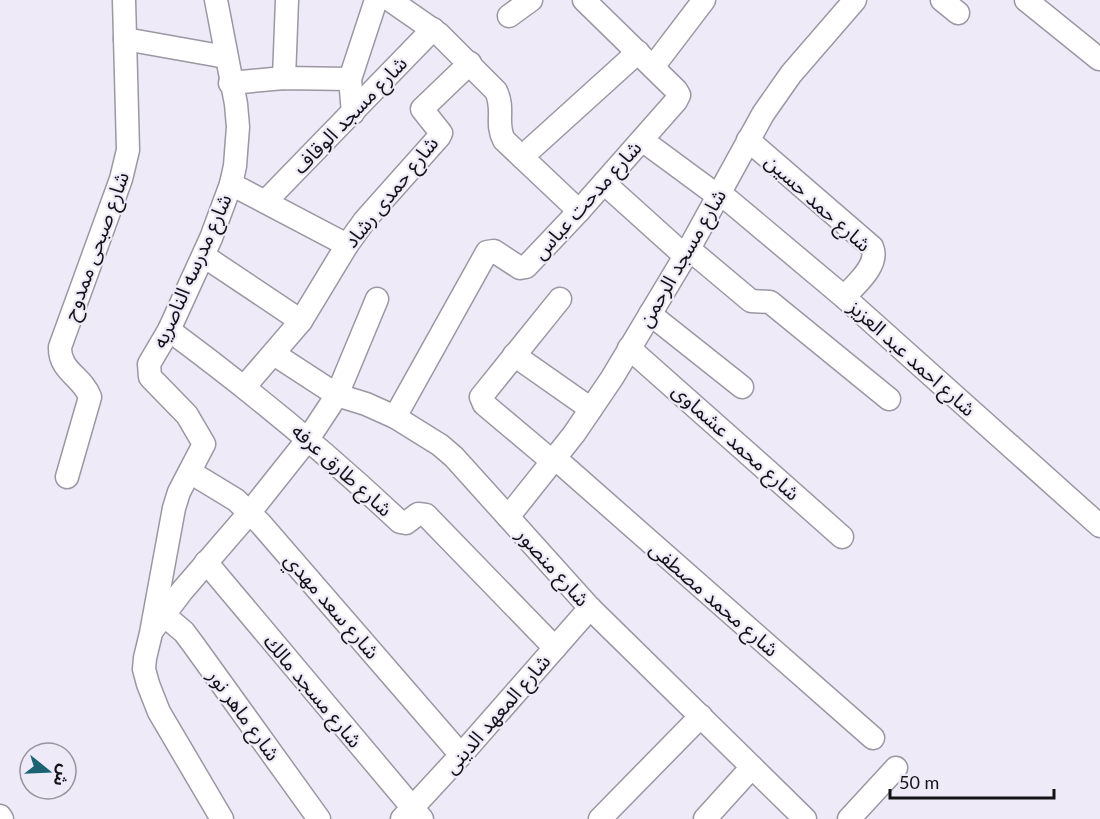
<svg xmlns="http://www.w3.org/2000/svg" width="1100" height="819" font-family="Lato,'Noto Sans Arabic',sans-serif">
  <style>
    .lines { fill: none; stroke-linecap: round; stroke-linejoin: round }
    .street-casing { stroke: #9b97a3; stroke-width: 25 }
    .street { stroke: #fff; stroke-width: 22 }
    .labels { text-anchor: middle; stroke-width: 4.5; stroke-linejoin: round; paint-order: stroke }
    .street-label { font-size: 20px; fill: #131216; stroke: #eeeaf7 }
  </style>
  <rect width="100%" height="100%" fill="#eeeaf7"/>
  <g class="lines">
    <g class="street-casing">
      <g id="street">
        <path d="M216,0L236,104L238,127L235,166L231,184L211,238L169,330L149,364L150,377L187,415L204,444L179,492L174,508L151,633L145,658L144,669L148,684L159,712L222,819"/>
        <path d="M390,0L439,34L496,91C505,110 495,123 504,140L579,211"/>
        <path d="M942,0L958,13"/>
        <path d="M1026,0L1099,59"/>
        <path d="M509,16L531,0"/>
        <path d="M125,39L226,57"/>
        <path d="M653,67L704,0"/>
        <path d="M284,78L287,0"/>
        <path d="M350,79L376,0"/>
        <path d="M230,83L284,78L350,79L353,113"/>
        <path d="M642,140L718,196"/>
        <path d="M748,140L872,247C880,265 855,285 844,297"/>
        <path d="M522,157L638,52"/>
        <path d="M604,183L685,256"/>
        <path d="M231,184L347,245"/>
        <path d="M720,193L844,297L1100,526"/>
        <path d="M266,201L433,29"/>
        <path d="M689,249L751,301L770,302L889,399"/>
        <path d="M204,256L301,321"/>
        <path d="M650,314L742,387"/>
        <path d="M169,330C250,390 327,453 400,522L406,523L418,514L426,515L555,648"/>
        <path d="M629,348L842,537"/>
        <path d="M274,354L337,395L366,404L395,417L440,445L454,457L590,608L805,819"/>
        <path d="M514,355L591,409"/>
        <path d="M245,386L301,321L347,245L365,220L439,137L441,133L422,109L470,63"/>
        <path d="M395,417L487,252L494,251L520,268L526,267L579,211L676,101L679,95L676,90L584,0"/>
        <path d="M556,459L873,738"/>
        <path d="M553,462L484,404L481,397L560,299"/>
        <path d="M190,472L236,500L260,523L461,755"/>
        <path d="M67,477L90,397C83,377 59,371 60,347L121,179L128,150L124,0"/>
        <path d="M508,517L574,434L612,378L685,256L763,114L791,74L855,0"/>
        <path d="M206,562L422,819"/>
        <path d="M164,615L184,632L193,644L319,819"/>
        <path d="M154,628L182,591L250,512L308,439L337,395L377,299"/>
        <path d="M0,816L2,819"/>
        <path d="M402,819L461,755L590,608"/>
        <path d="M600,819L701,716"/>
        <path d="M705,819L752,767"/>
        <path d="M849,819L896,768"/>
      </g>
    </g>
    <use href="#street" class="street"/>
  </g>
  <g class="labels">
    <g class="street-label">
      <text transform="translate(350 115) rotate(-46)" y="7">شارع مسجد الوقاف</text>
      <text transform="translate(391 192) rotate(-51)" y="7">شارع حمدى رشاد</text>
      <text transform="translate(587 200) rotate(-48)" y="7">شارع مدحت عباس</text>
      <text transform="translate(818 203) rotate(42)" y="7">شارع حمد حسين</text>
      <text transform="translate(96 246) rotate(-70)" y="7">شارع صبحى ممدوح</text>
      <text transform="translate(682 258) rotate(-60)" y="7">شارع مسجد الرحمن</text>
      <text transform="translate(192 271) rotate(-66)" y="7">شارع مدرسه الناصريه</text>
      <text transform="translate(912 358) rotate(42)" y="7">شارع احمد عبد العزيز</text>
      <text transform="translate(736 442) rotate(42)" y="7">شارع محمد عشماوى</text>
      <text transform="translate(342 470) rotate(42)" y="7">شارع طارق عرفه</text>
      <text transform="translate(553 567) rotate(48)" y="7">شارع منصور</text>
      <text transform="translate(714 599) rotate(41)" y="7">شارع محمد مصطفى</text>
      <text transform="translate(332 606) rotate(49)" y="7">شارع سعد مهدي</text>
      <text transform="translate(313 691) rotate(50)" y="7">شارع مسجد مالك</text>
      <text transform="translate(497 714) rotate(-49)" y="7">شارع المعهد الدينى</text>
      <text transform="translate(244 715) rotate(54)" y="7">شارع ماهر نور</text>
    </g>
  </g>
  <g transform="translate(48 771) rotate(108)"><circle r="28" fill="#eeeaf7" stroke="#96949d" stroke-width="1.5"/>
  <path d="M0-4.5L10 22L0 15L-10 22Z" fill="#1b6272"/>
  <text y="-9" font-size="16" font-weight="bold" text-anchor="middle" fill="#131216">ش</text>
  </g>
  <path d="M890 789v9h164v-9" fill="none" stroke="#131216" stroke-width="3"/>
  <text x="899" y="789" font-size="18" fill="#131216" stroke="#eeeaf7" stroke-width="4.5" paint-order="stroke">50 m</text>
</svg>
